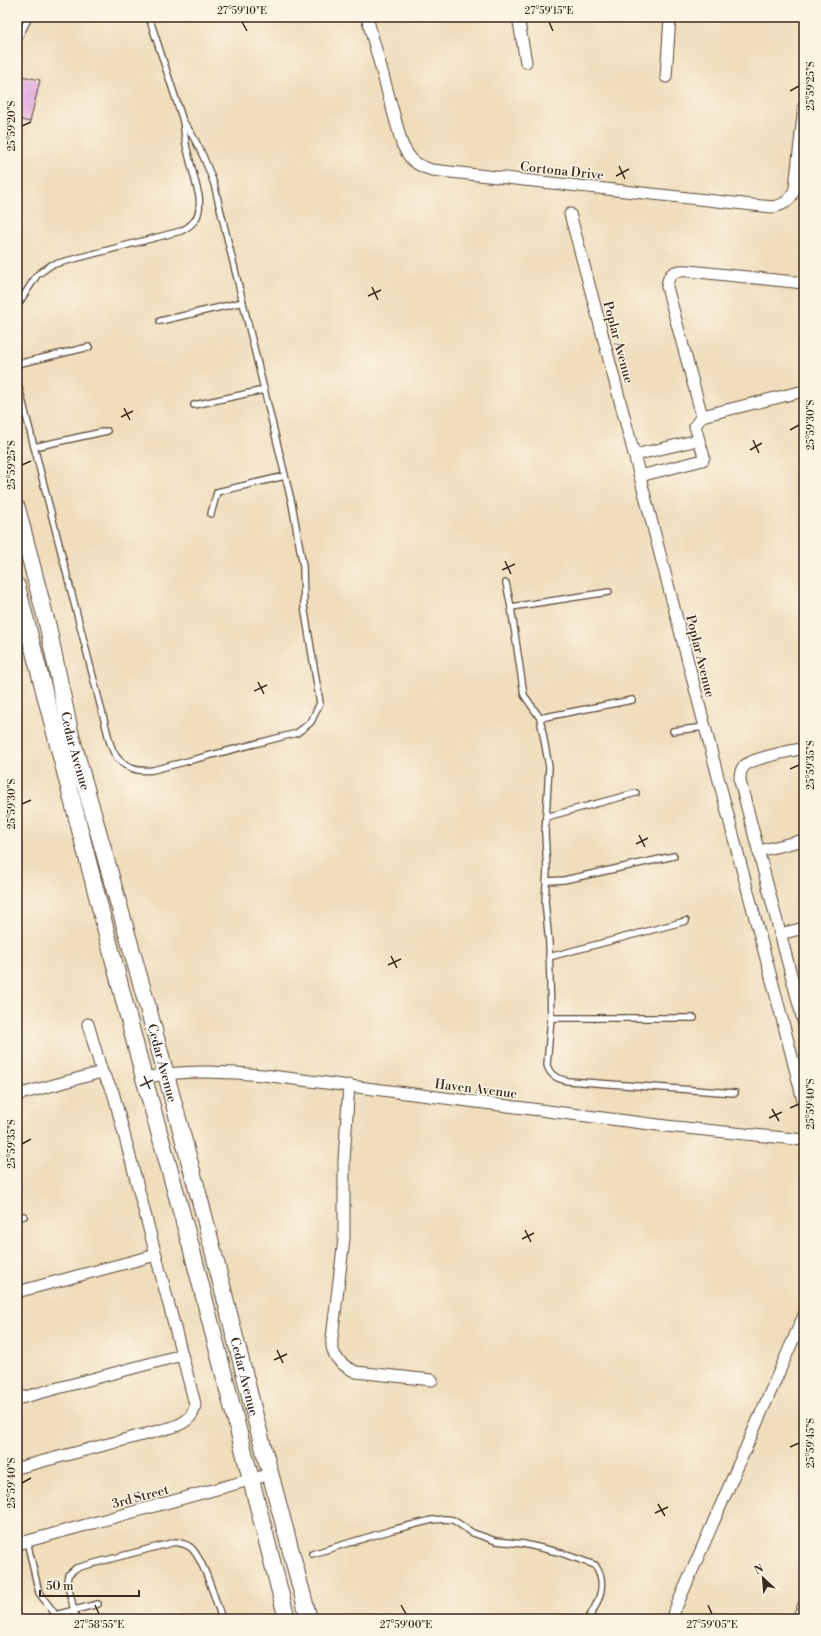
<svg xmlns="http://www.w3.org/2000/svg" width="821" height="1636" font-family="'Libre Bodoni',serif">
  <style>
    .building { fill: url(#building-back-hatch) }
    .lines { fill: none; stroke-linecap: round; stroke-linejoin: round }
    .service-casing { stroke: #564536; stroke-width: 8 }
    .minor-casing { stroke: #564536; stroke-width: 13 }
    .secondary-casing { stroke: #564536; stroke-width: 18 }
    .service { stroke: #fff; stroke-width: 5.5 }
    .minor { stroke: #fff; stroke-width: 11 }
    .secondary { stroke: #fff; stroke-width: 16 }
    .ticks { fill: none; stroke: #3b2a1e; stroke-width: 1.5 }
    .labels { text-anchor: middle; stroke-width: 3; stroke-linejoin: round; paint-order: stroke }
    .street-label { font-size: 13px; fill: #3b2a1e; stroke: #fcf5e5 }
    .neatline { fill: none; stroke: #3b2a1e; stroke-width: 1.5 }
    .ticks-label { font-size: 10px; text-anchor: middle; fill: #3b2a1e }
  </style>
  <defs>
    <pattern id="building-back-hatch" width="6" height="6" patternUnits="userSpaceOnUse"><rect width="6" height="6" fill="#e5a8e2"/><path d="M-1 5l2 2M0 0l6 6M5-1l2 2" fill="none" stroke="#bb89b7"/></pattern>
  </defs>
  <rect width="100%" height="100%" fill="#fcf5e5"/>
  <filter id="ink" filterUnits="userSpaceOnUse"><feTurbulence type="fractalNoise" baseFrequency=".025" numOctaves="2"/><feDisplacementMap in="SourceGraphic" scale="8" xChannelSelector="R" yChannelSelector="G"/><feConvolveMatrix kernelMatrix="1 2 1 2 8 2 1 2 1" color-interpolation-filters="sRGB"/></filter>
  <filter id="wash" filterUnits="userSpaceOnUse"><feTurbulence type="fractalNoise" baseFrequency=".012" numOctaves="4" result="noise"/><feDisplacementMap in="SourceGraphic" scale="16" xChannelSelector="R" yChannelSelector="G"/><feGaussianBlur stdDeviation="0.9" result="paint"/><feColorMatrix in="noise" values="0 0 0 0 0 0 0 0 0 0 0 0 0 0 0 0 0 1.4 0 .05"/><feComposite in="paint" operator="in"/></filter>
  <g filter="url(#wash)">
    <rect width="100%" height="100%" fill="#efddbb"/>
    <g id="blocks">
      <path class="building" d="M17,75L40,80L30,122L17,119Z"/>
    </g>
  </g>
  <g filter="url(#ink)">
    <use href="#blocks" fill-opacity="0" stroke="#564536" stroke-width="1"/>
    <g class="lines">
      <g class="service-casing">
        <g id="service">
          <path d="M17,41L29,17"/>
          <path d="M17,306L37,275L51,265L181,231C197,223 201,214 199,196L186,145L183,121L149,17"/>
          <path d="M160,321L243,302"/>
          <path d="M17,364L89,347"/>
          <path d="M17,380L110,743C116,764 132,773 153,770L297,733L311,722L320,703L304,606L303,566L292,504L214,184C206,161 197,140 183,121"/>
          <path d="M194,405L264,390"/>
          <path d="M34,447L107,431"/>
          <path d="M211,514L217,492L285,476"/>
          <path d="M506,583L511,607L524,695L540,718L549,767L545,833L547,870L545,901L549,943L551,1018L547,1065C550,1076 558,1079 568,1081L735,1093"/>
          <path d="M511,607L609,592"/>
          <path d="M540,718L632,700"/>
          <path d="M673,731L705,727"/>
          <path d="M546,817L636,793"/>
          <path d="M547,881L564,880L674,856"/>
          <path d="M549,957L686,921"/>
          <path d="M551,1018H694"/>
          <path d="M17,1218L24,1216"/>
          <path d="M27,1541L39,1593L53,1611L57,1619"/>
          <path d="M312,1554L392,1530L432,1520L446,1519L453,1520L473,1533L496,1541L524,1544L558,1552L595,1565C608,1583 599,1602 588,1619"/>
          <path d="M55,1615L98,1604"/>
          <path d="M76,1619L67,1581L68,1575L76,1568L175,1542C181,1543 186,1544 190,1547C203,1557 216,1602 222,1619"/>
        </g>
      </g>
      <g class="minor-casing">
        <g id="minor">
          <path d="M367,17L402,144C410,160 415,165 432,170L772,207C785,205 791,200 795,188L804,106"/>
          <path d="M518,17L526,62"/>
          <path d="M666,77L670,17"/>
          <path d="M570,214C625,415 676,617 729,819C753,914 781,1009 804,1105"/>
          <path d="M702,416L667,287C668,272 675,270 689,271L804,283"/>
          <path d="M635,455L698,440"/>
          <path d="M640,476L703,460L704,457L695,426L702,416L804,391"/>
          <path d="M804,748C791,751 752,758 744,766C740,770 740,775 740,781L804,1024"/>
          <path d="M759,851L804,840"/>
          <path d="M780,934L804,928"/>
          <path d="M144,1078C183,1069 223,1072 263,1075L666,1126L804,1140"/>
          <path d="M349,1085L344,1160V1239L332,1338C330,1356 341,1365 356,1372L432,1380"/>
          <path d="M17,1095L102,1072"/>
          <path d="M17,1292L156,1255"/>
          <path d="M17,1399L182,1355"/>
          <path d="M17,1468L173,1427C184,1423 194,1418 195,1404L113,1092L102,1072L88,1024"/>
          <path d="M17,1544L271,1474"/>
          <path d="M671,1619L804,1315"/>
          <path d="M798,1619L804,1605"/>
        </g>
      </g>
      <g class="secondary-casing">
        <g id="secondary">
          <path id="s1" d="M17,508L48,627L70,732L148,1008L205,1219L257,1424L309,1619"/>
          <path d="M17,586L144,1078L191,1247L287,1619"/>
        </g>
      </g>
      <use href="#service" class="service"/>
      <use href="#minor" class="minor"/>
      <use href="#secondary" class="secondary"/>
    </g>
  </g>
  <path class="ticks" d="M242,22L247,31M549,22L553,31M790,91L799,86M22,126L31,122M619,166L625,179M616,176L629,169M372,287L378,300M368,296L381,290M124,408L130,420M121,417L133,411M790,430L799,425M753,440L759,453M750,450L762,443M22,465L31,461M505,561L511,574M502,570L515,564M258,682L264,694M254,691L267,685M790,769L799,765M22,804L31,800M639,835L645,847M636,844L648,838M391,956L397,968M388,965L401,959M144,1076L150,1089M140,1086L153,1080M790,1108L799,1104M772,1109L779,1121M769,1118L782,1112M22,1144L31,1139M525,1230L531,1242M522,1239L534,1233M277,1350L283,1363M274,1360L287,1354M790,1447L799,1443M22,1483L31,1478M658,1504L665,1516M655,1513L668,1507M95,1605L99,1614M401,1605L406,1614M708,1605L712,1614"/>
  <g class="labels">
    <g class="street-label">
      <text transform="translate(562 170) rotate(6)" y="5">Cortona Drive</text>
      <text transform="translate(619 342) rotate(75)" y="5">Poplar Avenue</text>
      <text transform="translate(701 656) rotate(76)" y="5">Poplar Avenue</text>
      <text dy="5" stroke="none"><textPath href="#s1" startOffset="250">Cedar Avenue</textPath></text>
      <text dy="5" stroke="none"><textPath href="#s1" startOffset="574">Cedar Avenue</textPath></text>
      <text transform="translate(476 1088) rotate(7)" y="5">Haven Avenue</text>
      <text dy="5" stroke="none"><textPath href="#s1" startOffset="898">Cedar Avenue</textPath></text>
      <text transform="translate(140 1496) rotate(-15)" y="5">3rd Street</text>
    </g>
  </g>
  <rect width="821" height="1636" fill="none" stroke="#fcf5e5" stroke-width="44"/>
  <g transform="translate(763 1578) rotate(334)" stroke="#fcf5e5" stroke-width="3" paint-order="stroke">
  <path d="M0-3L7 15L0 10L-7 15Z" fill="#3b2a1e"/>
  <text y="-6" font-size="11" font-weight="bold" text-anchor="middle" fill="#3b2a1e">N</text>
  </g>
  <path d="M40 1590v6h99v-6" fill="none" stroke="#3b2a1e" stroke-width="2"/>
  <text x="46" y="1590" font-size="12" fill="#3b2a1e" stroke="#fcf5e5" stroke-width="3" paint-order="stroke">50 m</text>
  <rect x="22" y="22" width="777" height="1592" class="neatline"/>
  <g class="ticks-label">
    <text x="242" y="14">27°59'10"E</text>
    <text x="549" y="14">27°59'15"E</text>
    <text transform="translate(810 86) rotate(-90)" y="4">25°59'25"S</text>
    <text transform="translate(11 126) rotate(-90)" y="4">25°59'20"S</text>
    <text transform="translate(810 425) rotate(-90)" y="4">25°59'30"S</text>
    <text transform="translate(11 465) rotate(-90)" y="4">25°59'25"S</text>
    <text transform="translate(810 765) rotate(-90)" y="4">25°59'35"S</text>
    <text transform="translate(11 804) rotate(-90)" y="4">25°59'30"S</text>
    <text transform="translate(810 1104) rotate(-90)" y="4">25°59'40"S</text>
    <text transform="translate(11 1144) rotate(-90)" y="4">25°59'35"S</text>
    <text transform="translate(810 1443) rotate(-90)" y="4">25°59'45"S</text>
    <text transform="translate(11 1483) rotate(-90)" y="4">25°59'40"S</text>
    <text x="99" y="1628">27°58'55"E</text>
    <text x="406" y="1628">27°59'00"E</text>
    <text x="712" y="1628">27°59'05"E</text>
  </g>
</svg>
